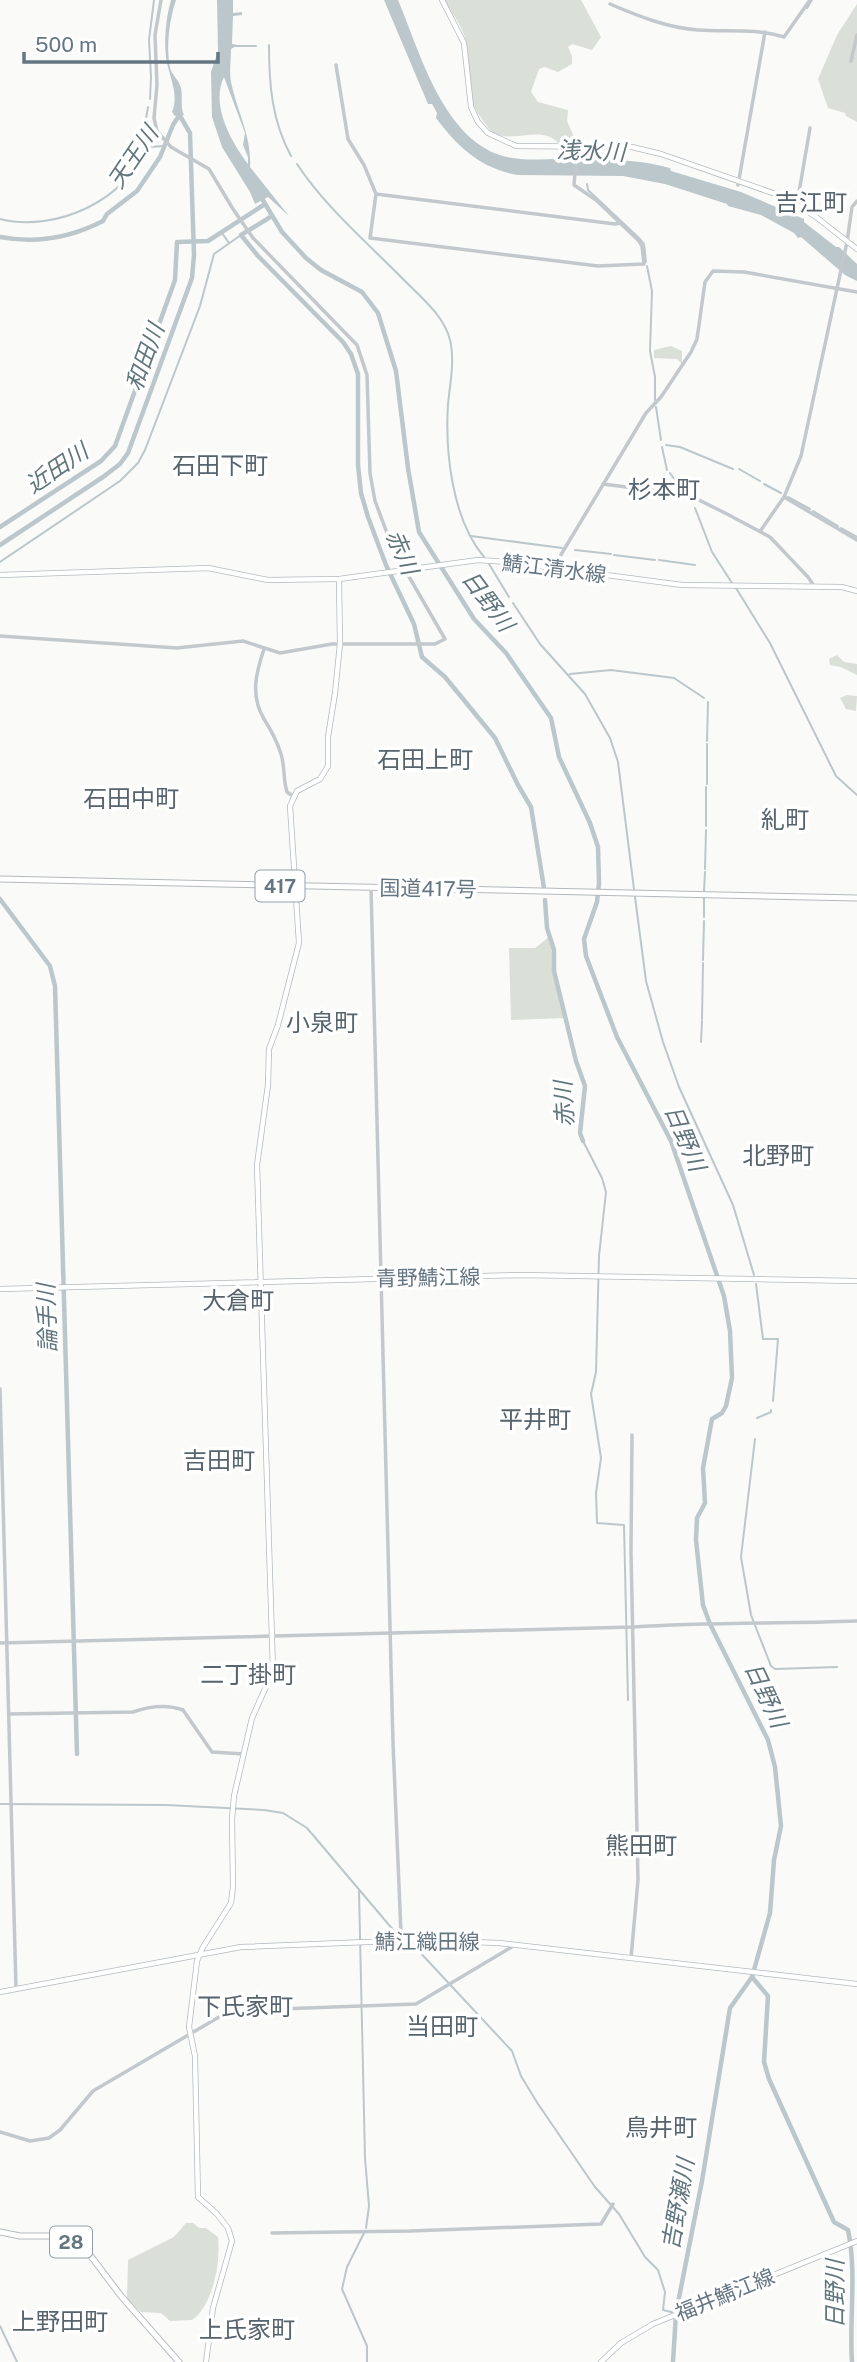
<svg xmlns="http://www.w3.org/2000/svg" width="857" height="2362" font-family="'Public Sans','Noto Sans JP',sans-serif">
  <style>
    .green { fill: #dadfd7 }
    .water { fill: #bbc7cb; fill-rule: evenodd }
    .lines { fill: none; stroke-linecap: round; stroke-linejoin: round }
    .stream { stroke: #bbc7cb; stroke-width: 2 }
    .river { stroke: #bbc7cb; stroke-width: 4.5 }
    .secondary-casing { stroke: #b3babf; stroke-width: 6 }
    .primary-casing { stroke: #b5babe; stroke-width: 7 }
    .trunk-casing { stroke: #b4b9bd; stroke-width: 7 }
    .tertiary { stroke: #c3c8cc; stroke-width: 3.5 }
    .secondary { stroke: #fff; stroke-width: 4.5 }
    .primary { stroke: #fff; stroke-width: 5 }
    .trunk { stroke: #fff; stroke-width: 5 }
    .labels { text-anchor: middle; stroke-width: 7; stroke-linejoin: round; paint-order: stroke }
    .shield { fill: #fff; stroke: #939fa8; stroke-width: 2 }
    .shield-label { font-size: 19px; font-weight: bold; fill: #657683 }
    .street-label { font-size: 21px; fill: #657683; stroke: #fff }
    .water-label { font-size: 23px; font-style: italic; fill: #60757c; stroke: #fff }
    .quarter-label { font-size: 24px; fill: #57646e; stroke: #fff }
  </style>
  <rect width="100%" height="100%" fill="#fafaf8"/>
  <g class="green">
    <path d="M445,0H581L601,37L592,50L572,44L568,47L572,56V64L558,72L545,67L539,69L531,92L538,102L568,110L567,121L575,139L568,144H559C542,123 512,145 492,132C489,129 485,123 482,119C463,95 472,75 467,47C465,30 455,17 446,4Z"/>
    <path d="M857,4V122L846,116L845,113L828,108L818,79L837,35Z"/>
    <path d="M671,346L682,351V364L677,359L654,358V350Z"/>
    <path d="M837,655L844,662L857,664V675L841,667L830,665L829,659Z"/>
    <path d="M847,695L857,696L856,711L846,709L840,698Z"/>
    <path d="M549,937L553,959L552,971L565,1018L511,1020L509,948H535Z"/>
    <path d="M186,2223H193L199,2228H206L218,2237C221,2261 213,2306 192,2320L170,2321L161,2313L141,2312L127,2299L128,2260L174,2237Z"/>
  </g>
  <g class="water">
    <path d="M171,0H176C169,21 166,46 170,68C172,75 179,80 181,88C183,97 180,107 184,115L175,116L172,112C180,95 168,74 166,57C164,38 166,18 171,0Z"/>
    <path d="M217,0H233V13L242,12V15L233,16L232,44L238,45L231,49C231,60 229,71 231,82C237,111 252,137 250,167L289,216L268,197L255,204L250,192L222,147L212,117L211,72L218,51ZM224,77L245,133L243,145L248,157V164C232,143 210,105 224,77Z"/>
    <path d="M384,0H398C420,52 444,143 507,157C524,161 543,159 560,159C596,159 634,158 670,168L671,171L741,192L804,219V222L836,247H839L857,264V281L845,275L801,237L798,238L794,233L761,215L728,206L727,204L665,184L623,176L517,175C480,168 458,147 436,118L437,113L432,104H428Z"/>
  </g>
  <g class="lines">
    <g class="stream">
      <path d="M807,8L812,0"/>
      <path d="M269,45C269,85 272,121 291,156"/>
      <path d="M236,46H256"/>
      <path d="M150,99L151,77L149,40L154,0"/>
      <path d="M147,147L165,146"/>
      <path d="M297,164C324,205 363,239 398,274C416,293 444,314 450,340C455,360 450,384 448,404C445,452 452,519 484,557"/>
      <path d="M587,184L588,190L640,239L644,244L646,262"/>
      <path d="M0,219C55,233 129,200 147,144C149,137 145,134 145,128C145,121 147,114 148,107"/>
      <path d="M222,233L229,243"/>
      <path d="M647,266L652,291L650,351L655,377V400"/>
      <path d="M656,407L661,440"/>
      <path d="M666,445L680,447L733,469"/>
      <path d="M662,447L667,470"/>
      <path d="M739,469L760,481"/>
      <path d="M670,473L683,492"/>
      <path d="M764,484L781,493"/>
      <path d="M788,497L810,509"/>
      <path d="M695,508L712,552L732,583"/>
      <path d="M813,511L838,526"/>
      <path d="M841,528L857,537"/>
      <path d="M471,536L562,548"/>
      <path d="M575,550L611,554"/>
      <path d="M614,555L655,560"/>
      <path d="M659,560L695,565"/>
      <path d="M0,562L120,481L138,463L145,450L200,306L214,254L241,235"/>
      <path d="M489,564L509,597"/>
      <path d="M736,588L770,643L836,776L857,795"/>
      <path d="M513,603L540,644L585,694L610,738L618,762L634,889"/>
      <path d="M570,674L611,670L674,678L704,698"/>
      <path d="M707,741L708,702"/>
      <path d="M707,784V744"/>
      <path d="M706,826V787"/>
      <path d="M705,869L706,830"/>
      <path d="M704,891L705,872"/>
      <path d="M635,897L646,981L663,1042L679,1087L733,1205L754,1275"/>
      <path d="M704,917V898"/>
      <path d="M703,960L704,921"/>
      <path d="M702,1019L703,963"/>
      <path d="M701,1042L702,1021"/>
      <path d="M583,1141L602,1178L606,1192L599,1256L596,1372L591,1394L601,1458L596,1493L597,1523L624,1525L628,1700"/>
      <path d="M756,1284L763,1339H778L773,1401"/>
      <path d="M757,1418L771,1412V1410"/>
      <path d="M755,1439L741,1557L751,1615L771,1666L775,1669L837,1667"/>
      <path d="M0,1804L166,1805L264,1810L283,1813L307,1828L400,1938"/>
      <path d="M359,1891L365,2158L369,2206L366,2228"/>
      <path d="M408,1943L415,1947L512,2051L521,2076L538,2104L595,2187L619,2214L645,2257L658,2270L665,2292L663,2310L675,2313"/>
      <path d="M364,2233L347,2267L342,2289L367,2346V2362"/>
      <path d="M0,2326L17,2362"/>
    </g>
    <g class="river">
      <path d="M261,197L282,232L306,258L321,270L362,292L378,313L396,371L408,468L419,532L474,619L506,653L551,718L559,757L590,823L598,847L599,883L597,902L584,939L586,956L617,1037L671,1141L724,1296L730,1331L732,1378L726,1406L722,1413L712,1419L703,1468L705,1503L697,1518L696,1540L703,1605L710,1624L768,1740L775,1767L781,1826L774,1860L770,1913L752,1977L730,2008L702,2181L676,2313L673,2362"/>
      <path d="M272,216L241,235L258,256L343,342L351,354L358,374V465L361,493L368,517L386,565L414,624L422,657L445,677L495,738L518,785L531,807L544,888"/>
      <path d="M0,237C37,244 70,238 103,221L107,214L137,191L160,157L173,125L180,114"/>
      <path d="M0,527L101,461L115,446L175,280L177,242L208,241L265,204"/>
      <path d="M0,545L103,477L120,464L128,453L192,278L194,255L190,133L180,116"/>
      <path d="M0,899L50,966L55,986L77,1754"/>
      <path d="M545,900L547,928L554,950V971L576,1061L585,1086L580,1133L583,1141"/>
      <path d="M752,1977L768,1996L764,2062L769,2079L834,2222L848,2230C857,2272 849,2319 852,2362"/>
    </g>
    <g class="secondary-casing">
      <g id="secondary">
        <path d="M442,0L464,43L471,107L478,122L488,133L516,146L632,147L661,154L787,198L816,217L857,249"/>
        <path d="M0,575L208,568L268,580L339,579L478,560L508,562L682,585L842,587L857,591"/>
        <path d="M0,1289L522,1275L857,1281"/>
        <path d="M0,1992L241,1947L417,1940L499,1943L857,1984"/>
        <path d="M206,2362L213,2308L232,2241L228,2228L217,2214L198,2197L195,2056L189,2027L197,1961L203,1947L231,1903L233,1887L232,1819L234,1796L252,1718L273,1671L257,1165L268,1085L269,1049L278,1025L299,943L290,806L297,791L320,779L328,766V737L335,693L340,644L339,579"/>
        <path d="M601,2362L621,2343L653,2324L857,2241"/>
      </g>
    </g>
    <g class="primary-casing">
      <path id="primary" d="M0,2232L20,2236H50L72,2243L87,2251L121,2296L179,2362"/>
    </g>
    <g class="trunk-casing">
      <path id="trunk" d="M0,879L857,898"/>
    </g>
    <g class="tertiary">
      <path d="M610,4C638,16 668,28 698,30C728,32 755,28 784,37L810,0"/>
      <path d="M851,61L857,35"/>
      <path d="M336,65L348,139L364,165L376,194L370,238L598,266L644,264L642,246L639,241L596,200L574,185L577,147"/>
      <path d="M738,185L765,32"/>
      <path d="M376,194L615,224L620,223"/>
      <path d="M797,204L810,128"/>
      <path d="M603,484L689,495L727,514L770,537L808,577L814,586"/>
      <path d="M784,497L857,540"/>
      <path d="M761,530L784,497L801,456L847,242L852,207L857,201"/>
      <path d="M553,568L646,413L661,397L691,352L697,339L705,282L713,271L744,272L857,292"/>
      <path d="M0,636L177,648L243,641L280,653L332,644H435L445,639L393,549L375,501L370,473L367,375L357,345L253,238L233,209L209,169L171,147L157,131L154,118L157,85L155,35L161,0"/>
      <path d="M264,649C256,673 250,695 264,719C271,730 277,741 281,754C285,766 283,780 287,792L293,796"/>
      <path d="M371,888L393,1743L401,1933"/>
      <path d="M0,1389L16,1989"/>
      <path d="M0,1643L633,1627C707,1622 782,1624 857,1621"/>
      <path d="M9,1714L133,1712C150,1706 166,1704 183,1710L212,1752L244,1754"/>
      <path d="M631,1958L638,1880L631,1552L632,1435"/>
      <path d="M0,2132L30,2141L49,2138L60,2130L93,2091L219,2017L279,2009L416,2004L515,1945"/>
      <path d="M272,2233L410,2231L601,2224L613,2204"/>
    </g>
    <use href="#secondary" class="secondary"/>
    <use href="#primary" class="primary"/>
    <use href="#trunk" class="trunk"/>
  </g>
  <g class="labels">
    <g class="shield">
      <rect x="255.5" y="870.5" width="49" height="31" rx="5"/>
      <rect x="50" y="2226.5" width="42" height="31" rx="5"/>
    </g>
    <g class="shield-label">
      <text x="280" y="893">417</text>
      <text x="71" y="2249">28</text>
    </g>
    <g class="street-label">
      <text transform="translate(554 569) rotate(7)" y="7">鯖江清水線</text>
      <text transform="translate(428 889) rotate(1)" y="7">国道417号</text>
      <text transform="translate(428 1278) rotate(-1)" y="7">青野鯖江線</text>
      <text x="427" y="1949">鯖江織田線</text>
      <text transform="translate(725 2295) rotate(-22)" y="7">福井鯖江線</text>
    </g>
    <g class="water-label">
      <text transform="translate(591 151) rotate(2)" y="8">浅水川</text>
      <text transform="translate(133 157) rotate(-56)" y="8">天王川</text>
      <text transform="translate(145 357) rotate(-70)" y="8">和田川</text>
      <text transform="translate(57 468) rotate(-34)" y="8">近田川</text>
      <text transform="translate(402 552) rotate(67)" y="8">赤川</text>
      <text transform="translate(488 601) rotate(53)" y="8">日野川</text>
      <text transform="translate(564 1104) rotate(-93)" y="8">赤川</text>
      <text transform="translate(685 1138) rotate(67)" y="8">日野川</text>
      <text transform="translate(47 1318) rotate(-92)" y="8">論手川</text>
      <text transform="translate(766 1695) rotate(65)" y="8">日野川</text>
      <text transform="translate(678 2204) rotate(-80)" y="8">吉野瀬川</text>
      <text transform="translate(835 2294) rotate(-90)" y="8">日野川</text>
    </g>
    <g class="quarter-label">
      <text x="811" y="211">吉江町</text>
      <text x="220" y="474">石田下町</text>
      <text x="664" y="498">杉本町</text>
      <text x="425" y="768">石田上町</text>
      <text x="131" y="807">石田中町</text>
      <text x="785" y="828">糺町</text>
      <text x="322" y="1031">小泉町</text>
      <text x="778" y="1164">北野町</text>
      <text x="238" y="1309">大倉町</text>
      <text x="535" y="1428">平井町</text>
      <text x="219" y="1469">吉田町</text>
      <text x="248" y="1683">二丁掛町</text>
      <text x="641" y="1854">熊田町</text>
      <text x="245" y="2015">下氏家町</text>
      <text x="442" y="2035">当田町</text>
      <text x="661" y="2136">鳥井町</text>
      <text x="60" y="2330">上野田町</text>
      <text x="247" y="2338">上氏家町</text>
    </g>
  </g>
  <path d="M24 52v10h194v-10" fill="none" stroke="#657683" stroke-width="3.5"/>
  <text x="35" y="52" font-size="21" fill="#657683" stroke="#ffffff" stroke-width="5" paint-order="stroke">500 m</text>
</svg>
